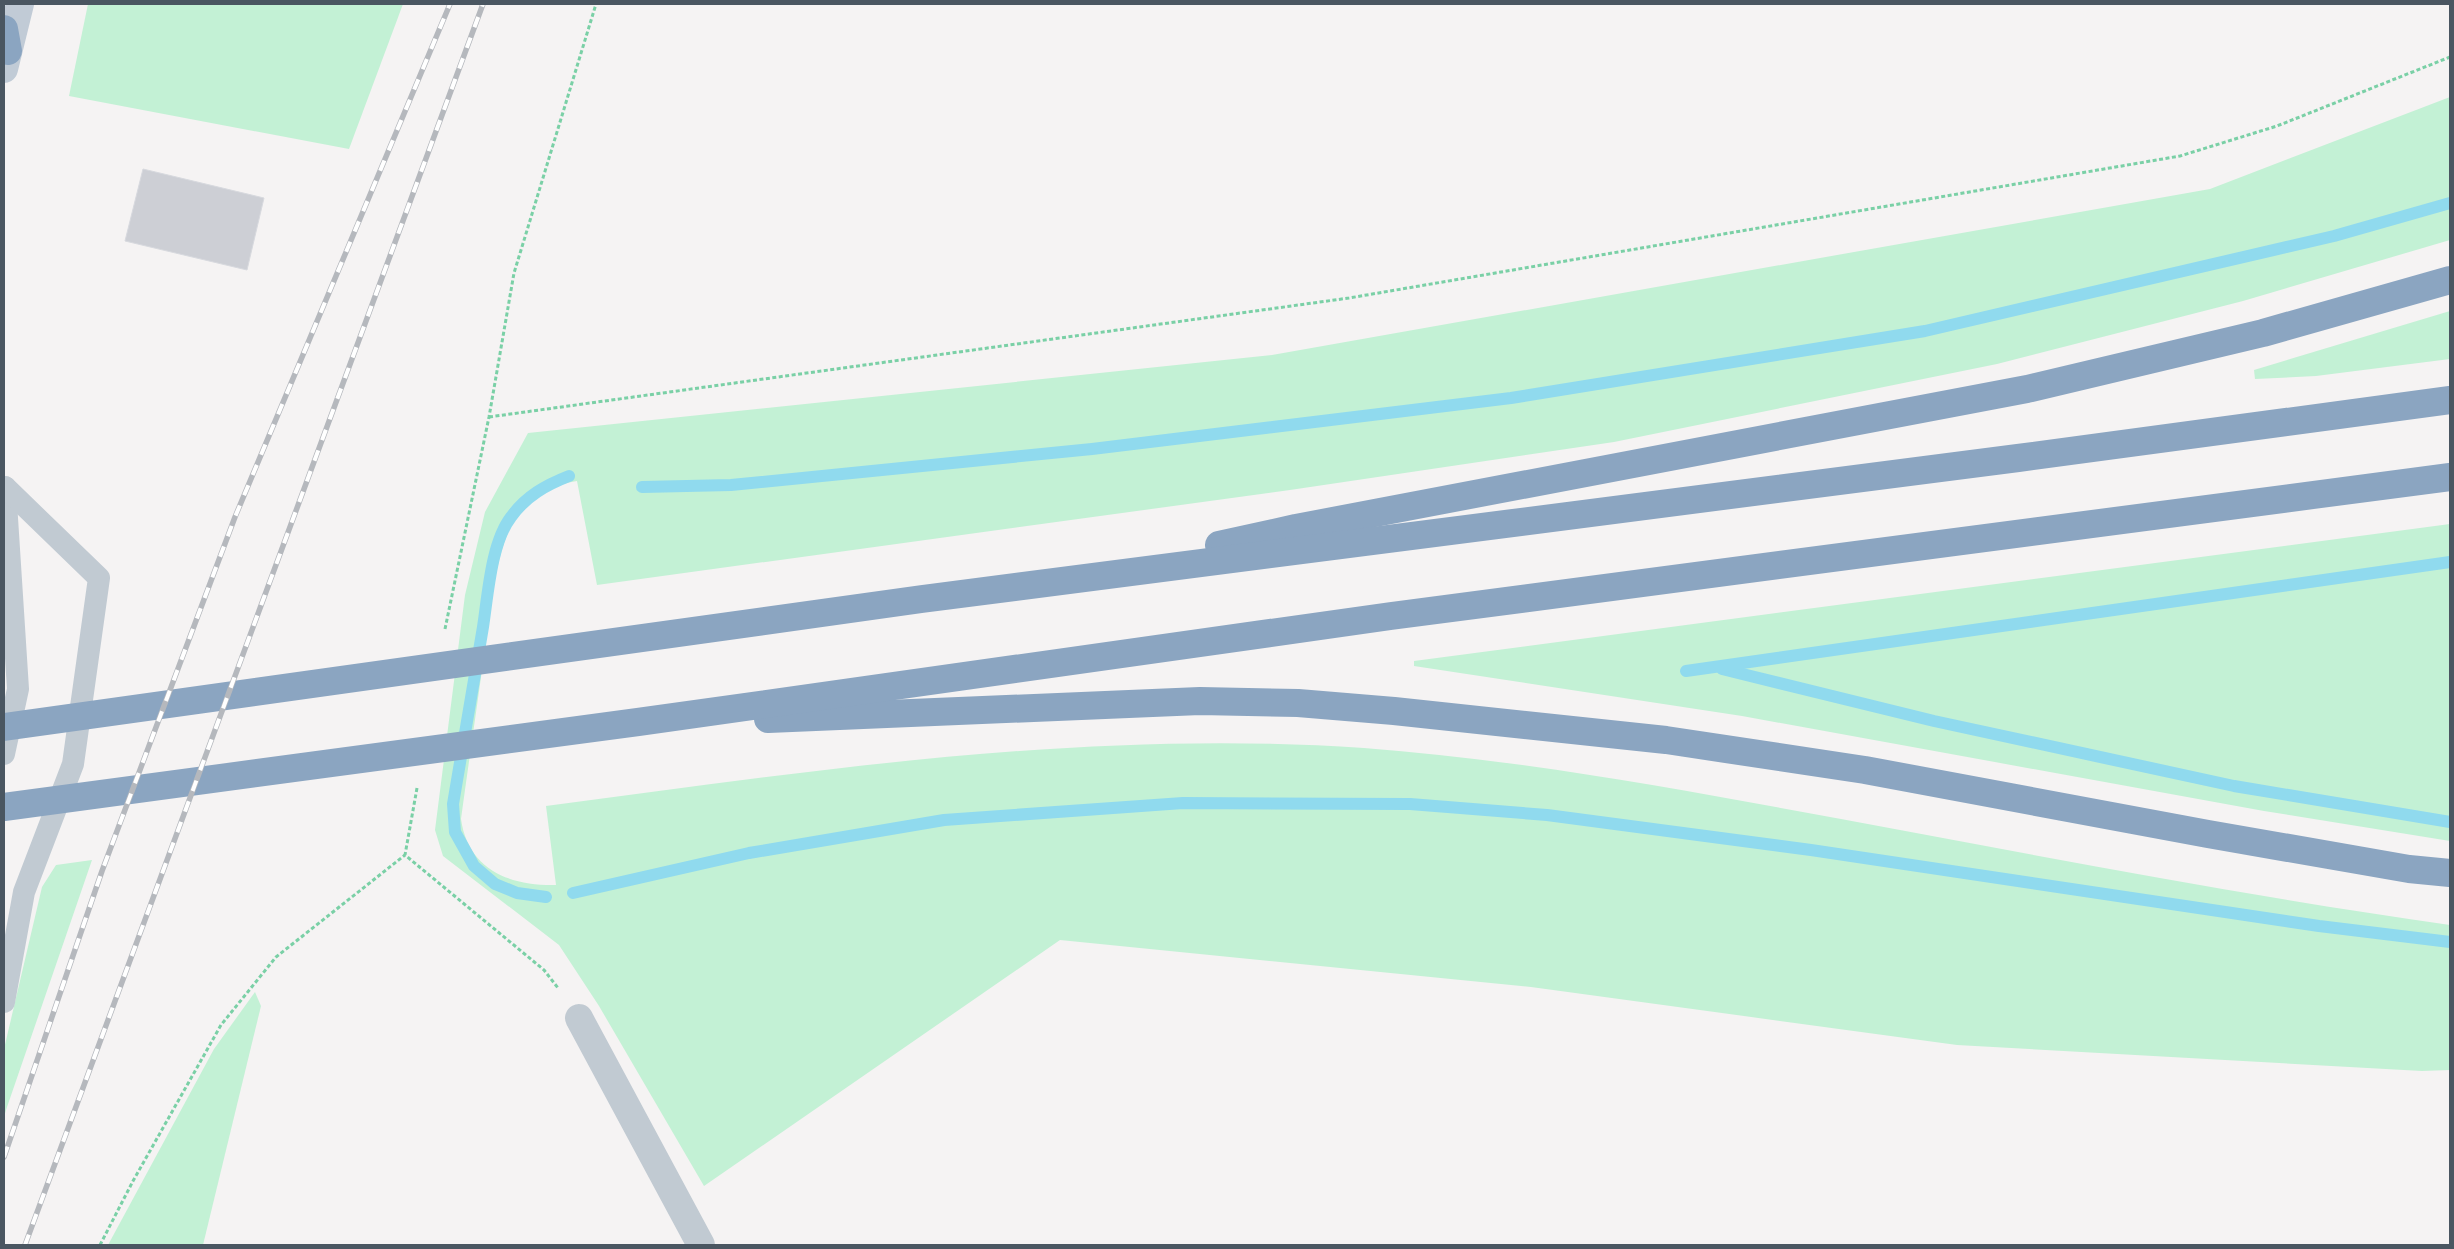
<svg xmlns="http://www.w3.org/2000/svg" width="2454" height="1249" font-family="'Asap Condensed',sans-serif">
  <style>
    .green { fill: #c3f1d5 }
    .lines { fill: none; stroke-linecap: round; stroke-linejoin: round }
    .stream { stroke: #90daee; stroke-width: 12 }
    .building { fill: #cdcfd5; stroke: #d7d9de }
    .path { stroke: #7ad0a6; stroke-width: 3; stroke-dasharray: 4 2.5; stroke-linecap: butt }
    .lane { stroke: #c1cad2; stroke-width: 22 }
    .street { stroke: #c1cad2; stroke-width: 28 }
    .secondary { stroke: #c1cbd6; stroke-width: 28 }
    .highway { stroke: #8ba5c1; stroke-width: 28 }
    .rail-casing { stroke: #b5b8bd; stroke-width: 5.5 }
    .rail { stroke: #fff; stroke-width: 4; stroke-dasharray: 11; stroke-linecap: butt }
  </style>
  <rect width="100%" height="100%" fill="#f5f3f3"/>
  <g class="green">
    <path d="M88,4H403L349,149L69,96Z"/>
    <path d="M2450,97V240L2243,301L1997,364L1614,442L1290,490L597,585L577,481C550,485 527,499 513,523C497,548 490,611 486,641C478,700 469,760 461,819C468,870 510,886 556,885L546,806C817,770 1090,729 1364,748C1524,760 1683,790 1841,819C2044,857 2246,896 2450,925V1070L2422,1071L1957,1045L1531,987L1060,940L704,1186L599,1006L559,945L443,856L435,830L465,595L485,512L528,433L1272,355L2210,189Z"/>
    <path d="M2450,311V359L2316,376L2255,379L2254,370Z"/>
    <path d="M2450,524V841L2264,811L1742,716L1414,666V661Z"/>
    <path d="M92,860L6,1110L4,1117V1049L42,887L56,865Z"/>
    <path d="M255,992L261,1006L203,1245H108L214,1049Z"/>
  </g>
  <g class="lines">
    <g class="stream">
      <path d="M642,487L731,485L1092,449L1511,398L1925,331L2334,236L2450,203"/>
      <path d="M1722,669L1934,721L2234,786L2450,822"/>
      <path d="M1686,671L2450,562"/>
      <path d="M573,893L749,853L944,820L1183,803L1410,804L1547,815L1811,850L2319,926L2450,942"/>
      <path d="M546,897L517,893L495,884L474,866L455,832L453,804C463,745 473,686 483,627C488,595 491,543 511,517C526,496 546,485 569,476"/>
    </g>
  </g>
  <path class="building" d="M143,169L264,198L247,270L125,241Z"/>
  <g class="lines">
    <g class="path">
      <path d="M489,417L1349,298L2180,156L2277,126L2450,57"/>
      <path d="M445,629L489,417L514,273L596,4"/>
      <path d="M417,788L405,855L544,970L558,988"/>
      <path d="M100,1245L133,1181L221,1025L276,957L405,855"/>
    </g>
    <g class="lane">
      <path d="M4,754L18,689L5,487"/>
      <path d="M4,1002L24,892L73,764L99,578L5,487"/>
    </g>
    <path class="street" d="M579,1018L701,1245"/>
    <path class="secondary" d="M4,69L20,4"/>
    <g class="highway">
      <path d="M4,29L8,51"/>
      <path d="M1219,545L1296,528L2027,389L2263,333L2450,280"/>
      <path d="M768,719L1200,701L1298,703L1394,711L1666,740L1865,770L2208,834L2409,869L2450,873"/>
      <path d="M4,727L922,599L2018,458L2450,400"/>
      <path d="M4,807L638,722L1391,616L2450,477"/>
    </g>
    <g class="rail-casing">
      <g id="rail">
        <path d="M4,1157L102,871L235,517L450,4"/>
        <path d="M25,1245L483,4"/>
      </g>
    </g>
    <use href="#rail" class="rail"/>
  </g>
  <rect width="2454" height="1249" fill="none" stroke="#4a5661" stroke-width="10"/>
</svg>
